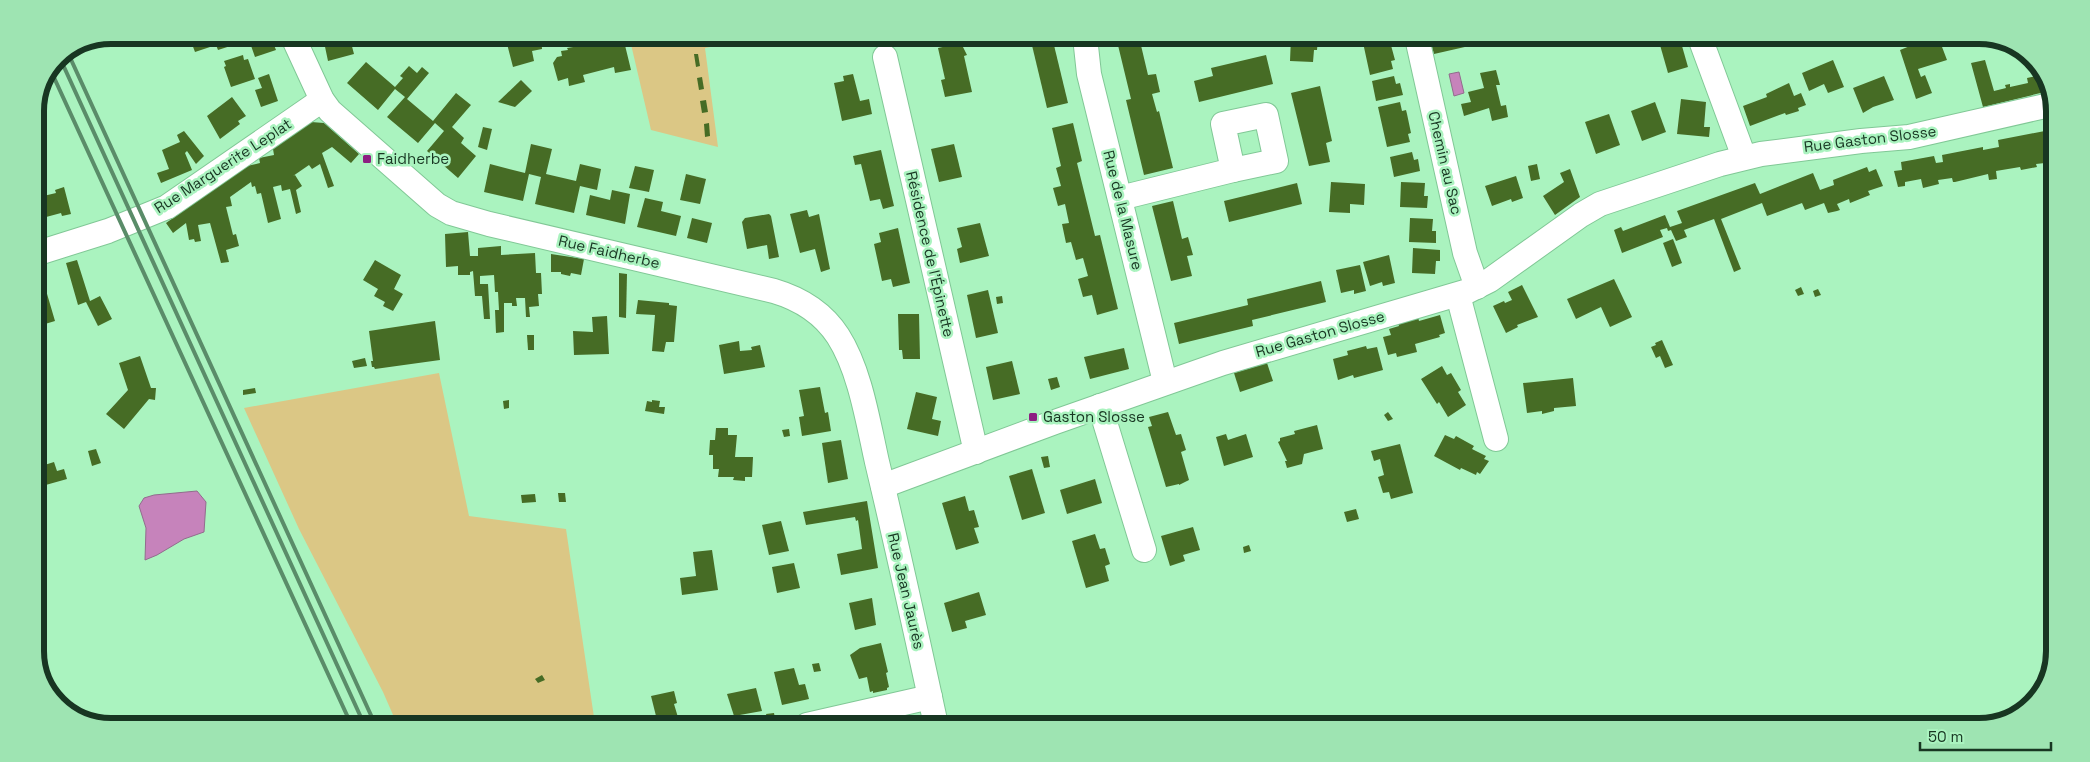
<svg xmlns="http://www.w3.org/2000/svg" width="2090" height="762" font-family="'Space Grotesk',sans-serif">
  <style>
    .green { fill: #dbc785 }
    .water { fill: #c683bb; stroke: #926c8d }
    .building { fill: #466c25 }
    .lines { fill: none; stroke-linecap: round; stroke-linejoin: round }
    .minor-casing { stroke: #81c896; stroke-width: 26 }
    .minor { stroke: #fff; stroke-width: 24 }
    .rail { stroke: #5a8c69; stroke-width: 4 }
    .poi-dot { fill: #8d1f82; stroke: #aaf3bf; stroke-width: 2 }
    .labels { text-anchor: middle; stroke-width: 5; stroke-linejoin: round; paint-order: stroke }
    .street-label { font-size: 15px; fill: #183622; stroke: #aaf3bf }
    .poi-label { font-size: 15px; fill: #183622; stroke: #aaf3bf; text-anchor: start }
    .rim { fill: none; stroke: #183622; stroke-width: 6 }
  </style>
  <rect width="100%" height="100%" fill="#aaf3bf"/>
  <g class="green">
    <path d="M647,36H768L705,48L718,147L651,130L630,40Z"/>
    <path d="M439,373L469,516L566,529L595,724H397L383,692L299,529L244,408Z"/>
  </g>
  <g class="water">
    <path d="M1459,72L1464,93L1454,96L1449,74Z"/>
    <path d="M197,491L206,502L204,532L184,539L157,555L145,560L146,528L139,506L144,498L154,495Z"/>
  </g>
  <g class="building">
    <path d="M234,35H270L276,50L255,57L249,40L218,50L216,45L195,52L192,44L213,37L216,45L235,39Z"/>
    <path d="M309,35H349L354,54L328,61L324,42L314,45Z"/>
    <path d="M505,36H541L542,49L532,51L534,61L513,67Z"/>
    <path d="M661,36L662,39L650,41V37Z"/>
    <path d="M821,36L841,37L822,42Z"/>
    <path d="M616,37V38L623,37L631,70L615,73L614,67L583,75L585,82L569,86L568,78L558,81L553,63L557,57L562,56L561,51L568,50L567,48L598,43V41Z"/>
    <path d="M1030,37H1052L1068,103L1047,108Z"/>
    <path d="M1116,37H1139L1148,75L1156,74L1160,92L1152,94L1157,112L1159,111L1173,168L1144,175L1126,100L1131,99Z"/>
    <path d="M1291,37L1318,38L1317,50H1314L1313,62L1290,61Z"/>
    <path d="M1362,38H1389L1395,60L1391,61L1393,69L1370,75Z"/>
    <path d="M1470,38H1476L1478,44L1434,54L1432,47Z"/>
    <path d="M1680,39L1688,67L1668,73L1660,45Z"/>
    <path d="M1924,39H1939L1947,60L1918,69L1921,77L1925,75L1932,93L1916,99L1900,50L1925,40Z"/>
    <path d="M961,43L967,55L964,56L972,92L945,97L941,80L945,79L938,48Z"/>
    <path d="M694,54H698L700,66L696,67Z"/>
    <path d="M243,55L244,60L248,59L255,79L231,87L224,67L226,66L224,61Z"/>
    <path d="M1266,55L1273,84L1199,102L1194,81L1213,76L1211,68Z"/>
    <path d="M1833,60L1844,87L1828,93L1824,84L1809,91L1802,73Z"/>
    <path d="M1985,60L1994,91L2006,88L2005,85L2010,84V87L2028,83L2027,78L2036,76L2033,60L2039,65L2049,91L1983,107L1971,63Z"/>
    <path d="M366,62L395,87L403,78L400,76L409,66L417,73L422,67L429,73L407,99L433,121L456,93L471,105L452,127L464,138L461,143L476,156L458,178L427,151L444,131L435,123L418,143L387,117L405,97L395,89L378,110L347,83Z"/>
    <path d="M1496,70L1500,85H1496L1501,106L1506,105L1508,117L1492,121L1489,108L1464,116L1461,104L1471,102L1468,92L1484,88L1480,73Z"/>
    <path d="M269,74L278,101L261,107L255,90L262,88L258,78Z"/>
    <path d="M853,74L860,101L869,99L872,114L842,121L834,83L844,81L843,76Z"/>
    <path d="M1394,76L1396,84L1400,83L1403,95L1376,101L1372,81Z"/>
    <path d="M1884,76L1894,100L1873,107L1863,113L1853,88Z"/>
    <path d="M702,77L704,89L699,90L697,78Z"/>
    <path d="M521,80L532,91L515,107L498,102Z"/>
    <path d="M1789,83L1794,96L1801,93L1806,105L1798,108L1799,111L1786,115L1785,113L1750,126L1743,106L1767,97L1766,94Z"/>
    <path d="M1320,86L1332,141L1326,143L1330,162L1309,166L1291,93Z"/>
    <path d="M232,97L246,116L238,121L240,124L220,139L207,116Z"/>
    <path d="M1681,99L1706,102L1704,127H1710L1709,137L1677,134Z"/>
    <path d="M706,100L708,112L702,113L700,101Z"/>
    <path d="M1400,102L1402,111L1406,110L1407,114L1411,133L1408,134L1410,142L1387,147L1378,107Z"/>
    <path d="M1655,102L1666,132L1642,141L1631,111Z"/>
    <path d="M1609,114L1620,145L1596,154L1585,122Z"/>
    <path d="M311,122L324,123L359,154L351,163L332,147L322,153L334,186L328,188L320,164L312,169L309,165L293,176L295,175L302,186L296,190L301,212L296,214L290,189L282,191L281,185L273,187L281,219L268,223L261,193L257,194L255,186L252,187L251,182L230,197L232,206L226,207L233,235L236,234L239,246L226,250L229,262L221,263L210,223L198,225L201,241L195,242L194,239L189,240L186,223L173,233L166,223L247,166L260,163L259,158L274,155L273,149Z"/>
    <path d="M709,123L710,136L705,137L704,124Z"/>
    <path d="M1073,123L1082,161L1077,163L1095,236L1100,235L1118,309L1097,315L1092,295L1083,297L1078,279L1088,276L1083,258L1076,260L1071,242L1066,243L1062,224L1069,223L1065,204L1058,206L1053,188L1061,186L1056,168L1061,166L1052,128Z"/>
    <path d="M483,127L492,129L487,150L478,147Z"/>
    <path d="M2055,129L2054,155L2043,157L2045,163L2036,164L2037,167L2021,170L2020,167L1996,171L1997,179L1989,180L1988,174L1955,182H1953L1952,178L1938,180L1939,184L1923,188L1921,179L1905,182V186L1898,187L1894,171L1902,170L1901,162L1934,156L1936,163L1943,162L1942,155L1983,147V150L1999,147L1998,140Z"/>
    <path d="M184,131L204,156L196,164L187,151L185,153L192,170L161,183L157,173L169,169L162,150L180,142L177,135Z"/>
    <path d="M531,144L552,149L546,174L576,181L580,164L601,169L597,190L580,186L574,213L535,204L541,177L529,174L523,201L484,192L490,164L525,173Z"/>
    <path d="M954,144L962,177L939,182L931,149Z"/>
    <path d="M881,150L894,206L883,209L880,199L870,201L861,164L855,165L853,156Z"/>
    <path d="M1412,152L1414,160L1418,159L1420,171L1394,177L1390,157Z"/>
    <path d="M1537,164L1540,179L1531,181L1528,166Z"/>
    <path d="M635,166L654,170L649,192L629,188Z"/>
    <path d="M1867,167L1869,172L1876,169L1883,186L1868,191L1870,195L1850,203L1849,199L1837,204L1840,210L1837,211L1828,213L1824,203L1805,210L1802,203L1767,216L1762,203L1721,219L1741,269L1734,272L1714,219L1684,230L1687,237L1676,241L1671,230L1668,231L1667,228L1660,230L1663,237L1622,253L1614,230L1621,227L1623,231L1665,215L1670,227L1682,223L1677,211L1755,183L1760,194L1813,173L1820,190L1834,185L1833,180Z"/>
    <path d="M1570,169L1580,197L1555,215L1543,196L1564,182L1560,173Z"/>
    <path d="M686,174L706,179L700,204L680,200Z"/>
    <path d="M1516,176L1523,198L1512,202L1511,199L1492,206L1485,186Z"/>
    <path d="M1331,182L1365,184L1364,205L1350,204V213L1329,212Z"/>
    <path d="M1401,182L1425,183L1424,196H1428L1427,208L1400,207Z"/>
    <path d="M1297,183L1302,204L1229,222L1224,201Z"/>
    <path d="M64,187L71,214L62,216L61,213L35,220V198L56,193L55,190Z"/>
    <path d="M612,190L630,194L625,224L586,215L590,195L610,200Z"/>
    <path d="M645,198L663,202L661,211L681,216L676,236L637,227Z"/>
    <path d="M1173,201L1182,239L1188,237L1193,255L1187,256L1192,276L1171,281L1152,206Z"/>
    <path d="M807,210L809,217L819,214L830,269L821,272L815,249L800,253L790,214Z"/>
    <path d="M769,214L771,216L779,257L769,259L767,245L747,249L742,222L745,218Z"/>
    <path d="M692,218L712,223L707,243L687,238Z"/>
    <path d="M1410,218L1433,219L1432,231H1436V243L1409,242Z"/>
    <path d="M980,223L989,256L960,263L957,249L962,247L957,228Z"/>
    <path d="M898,228L910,283L893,287L891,279L882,281L874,244L881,242L879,233Z"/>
    <path d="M468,232L470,256H478V248L501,246V255L535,253L536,273H541L542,294H538L539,306L529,307L530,317H526L525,298H516L517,306H512V303H504V332L496,333L495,310H499L498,292H495L494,275L480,276V284H488L490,319H484L482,296H475L473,271L470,272V275H458V266L446,267L445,234Z"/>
    <path d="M1673,239L1682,263L1672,267L1663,243Z"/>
    <path d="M1413,248L1440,250V261H1436L1435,274L1412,273Z"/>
    <path d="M551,254L584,259L581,275L571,273L570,276L561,274V272H551Z"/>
    <path d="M1389,255L1395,283L1383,286L1382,282L1370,286L1363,262Z"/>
    <path d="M77,260L90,301L100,296L112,319L98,326L86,302L78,305L66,263Z"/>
    <path d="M375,260L401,275L394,289L403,294L393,311L383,306L385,302L374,296L378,289L363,280Z"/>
    <path d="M1360,265L1366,291L1354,294V290L1341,293L1336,270Z"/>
    <path d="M619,273L627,274L626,318L619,317Z"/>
    <path d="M1614,279L1632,317L1610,327L1601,307L1576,319L1567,299Z"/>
    <path d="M1321,281L1326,302L1252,320L1253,326L1179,344L1174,323L1248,305L1247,299Z"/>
    <path d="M1522,285L1538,317L1517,325L1518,327L1506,333L1493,306L1504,301L1505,303L1512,300L1508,292Z"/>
    <path d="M45,287L55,321L35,327V294L38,293L37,289Z"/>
    <path d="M1801,287L1804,294L1798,296L1795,290Z"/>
    <path d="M1818,289L1821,295L1815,297L1813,291Z"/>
    <path d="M988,290L998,333L976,338L967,295Z"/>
    <path d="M1002,296L1003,303L997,304L996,297Z"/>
    <path d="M638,300L669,303V305L677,306L674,342H666L664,352L652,351L655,315L636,314Z"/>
    <path d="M898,314H919L920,359H903L902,350H899Z"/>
    <path d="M1440,315L1445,333L1439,335L1440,337L1415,344L1417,352L1397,357L1396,353L1388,355L1383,337L1391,335L1389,329L1399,326L1398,323L1418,317L1419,321Z"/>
    <path d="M607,316L609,354L574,355L573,331L593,332L592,317Z"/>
    <path d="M435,321L440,360L375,369L374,367H372L371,361H373L369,331Z"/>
    <path d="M527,335H534V350H528Z"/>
    <path d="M1662,340L1673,365L1665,368L1660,356L1656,358L1651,347L1656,345L1655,343Z"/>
    <path d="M739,341L740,351L752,350L751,347L760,345L765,367L724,374L719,345Z"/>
    <path d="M1366,346L1367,349L1377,347L1383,370L1354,378L1353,375L1338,380L1333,359L1348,355L1347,351Z"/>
    <path d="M1124,348L1129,369L1090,379L1084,357Z"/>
    <path d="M140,356L151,388H156L155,400L149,399L124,429L106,414L128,390L119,363Z"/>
    <path d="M365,358L367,366L354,368L352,361Z"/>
    <path d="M1012,361L1020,394L993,400L986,367Z"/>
    <path d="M1267,363L1273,381L1240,392L1234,373Z"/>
    <path d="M1442,366L1447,375L1451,373L1461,390L1458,392L1466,405L1448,417L1439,402L1437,404L1421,379Z"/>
    <path d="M1057,377L1060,387L1051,390L1048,379Z"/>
    <path d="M1573,378L1576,406L1554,408V411L1542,414V411L1527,413L1523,383Z"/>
    <path d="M820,387L825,413L828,412L831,431L802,436L799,417L804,416L799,390Z"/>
    <path d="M255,388L256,393L243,395V390Z"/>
    <path d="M916,392L937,397L932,419L941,421L938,436L907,429Z"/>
    <path d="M509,400V408L504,409L503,401Z"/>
    <path d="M652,400L660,401L659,407H665L664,414L645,411L647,401L652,402Z"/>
    <path d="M1168,412L1176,435L1181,434L1186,450L1181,452L1189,480L1179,485V484L1166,487L1148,427L1152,426L1149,417Z"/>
    <path d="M1388,412L1393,419L1388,421L1384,415Z"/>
    <path d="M1317,425L1323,449L1304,454L1302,464L1287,468L1285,461H1287L1286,459L1278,442L1280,441V438L1295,434L1294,431Z"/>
    <path d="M716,428H728V435H737L735,457H753L752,477H745V481L733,480L734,477H718L719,469H713V455H709L710,440H715Z"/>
    <path d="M789,429L790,436L784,437L782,430Z"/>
    <path d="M1226,434L1228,440L1246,434L1253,457L1224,466L1216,437Z"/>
    <path d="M1445,435L1454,439L1456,436L1474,446L1472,449L1486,456L1484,459L1489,461L1480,474L1477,472L1476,475L1461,468L1460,470L1434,456Z"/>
    <path d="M841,440L848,479L828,483L822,443Z"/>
    <path d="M1400,444L1413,493L1391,499L1389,492L1383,493L1378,477L1384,475L1380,459L1374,461L1371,451Z"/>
    <path d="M96,449L101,463L92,466L88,451Z"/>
    <path d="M1048,456L1050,467L1044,468L1041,457Z"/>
    <path d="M54,462L57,471L64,469L67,479L35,488V468Z"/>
    <path d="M1032,469L1045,513L1022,520L1009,476Z"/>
    <path d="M1095,479L1102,503L1067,514L1060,490Z"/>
    <path d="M558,493H565L566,502H559Z"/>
    <path d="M535,494L536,502L522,503L521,495Z"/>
    <path d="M965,496L969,511L974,510L979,527L974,528L979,543L956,550L942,503Z"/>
    <path d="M867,501L878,568L841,575L837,554L862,549L858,520L856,521L855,517L806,525L803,512Z"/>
    <path d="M1356,509L1359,519L1347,522L1344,512Z"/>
    <path d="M781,521L789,551L769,555L762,525Z"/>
    <path d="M1193,527L1200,550L1183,555L1185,561L1170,566L1161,536Z"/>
    <path d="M1095,534L1100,549L1105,548L1110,564L1105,566L1109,581L1086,588L1072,541Z"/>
    <path d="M1249,545L1251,551L1244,553L1243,547Z"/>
    <path d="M712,550L718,590L682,595L680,578L696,576L693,552Z"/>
    <path d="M794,563L800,588L777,593L772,567Z"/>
    <path d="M979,592L986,615L965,621L967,628L952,632L944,603Z"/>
    <path d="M872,598L876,625L855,630L849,603Z"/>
    <path d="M881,643L888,672L886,673L889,687L887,688V690L873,693V691L870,692L867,677L859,679L850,655L860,648Z"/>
    <path d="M819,663L821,671L814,672L812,664Z"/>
    <path d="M794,668L799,685L805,684L809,699L782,705L774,672Z"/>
    <path d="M542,675L545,680L538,683L535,679Z"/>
    <path d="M756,688L762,711L734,716L727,694Z"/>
    <path d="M674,691L677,703L674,704L680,724H658L651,696Z"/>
    <path d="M774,713L775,718L768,720L766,714Z"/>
  </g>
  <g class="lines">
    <g class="minor-casing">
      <g id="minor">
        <path d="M292,35L322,100L330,111L437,205L451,213L489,224L774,291C801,299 823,313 838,336C860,370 868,422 877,462C898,550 917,637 936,725"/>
        <path d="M1085,37L1089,74L1165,382"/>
        <path d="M1417,38L1465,253L1477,287"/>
        <path d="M1700,38L1744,157"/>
        <path d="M885,57L976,452"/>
        <path d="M1266,115L1276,161L1233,170L1223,124Z"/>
        <path d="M1120,198L1233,170"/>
        <path d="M35,254L108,231L167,207L322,100"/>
        <path d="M1458,295L1496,439"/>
        <path d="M1100,406L1144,550"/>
        <path d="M883,486L1055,422L1223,363L1468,291L1490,280L1581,215L1600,204L1720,164L1761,154L1861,141L1909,137L2054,104"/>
        <path d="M807,725L930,697"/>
      </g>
    </g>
    <use href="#minor" class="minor"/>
    <g class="rail">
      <path d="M68,53L375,724"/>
      <path d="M59,56L364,724"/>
      <path d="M51,71L351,724"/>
    </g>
  </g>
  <g class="poi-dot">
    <rect x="362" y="154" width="10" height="10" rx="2.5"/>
    <rect x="1028" y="412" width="10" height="10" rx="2.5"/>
  </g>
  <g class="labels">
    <g class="street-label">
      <text transform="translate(1870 139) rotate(-7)" y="5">Rue Gaston Slosse</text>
      <text transform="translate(1445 163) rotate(77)" y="5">Chemin au Sac</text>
      <text transform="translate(223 166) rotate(-33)" y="5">Rue Marguerite Leplat</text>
      <text transform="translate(1123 210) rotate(76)" y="5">Rue de la Masure</text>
      <text transform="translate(609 252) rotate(13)" y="5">Rue Faidherbe</text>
      <text transform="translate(930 254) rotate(77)" y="5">Résidence de l’Épinette</text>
      <text transform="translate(1320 334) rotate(-16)" y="5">Rue Gaston Slosse</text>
      <text transform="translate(906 591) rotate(77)" y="5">Rue Jean Jaurès</text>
    </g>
    <g class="poi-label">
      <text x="377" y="164">Faidherbe</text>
      <text x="1043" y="422">Gaston Slosse</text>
    </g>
  </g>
  <path d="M0 0H2090V762H0ZM111 44H1979A67 67 0 0 1 2046 111V651A67 67 0 0 1 1979 718H111A67 67 0 0 1 44 651V111A67 67 0 0 1 111 44Z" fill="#9ee4b2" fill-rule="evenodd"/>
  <path class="rim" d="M111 44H1979A67 67 0 0 1 2046 111V651A67 67 0 0 1 1979 718H111A67 67 0 0 1 44 651V111A67 67 0 0 1 111 44Z"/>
  <path d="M1920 742v8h131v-8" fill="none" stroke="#183622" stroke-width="2.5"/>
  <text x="1928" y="742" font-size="15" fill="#183622" stroke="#aaf3bf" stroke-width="4" paint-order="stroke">50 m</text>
</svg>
